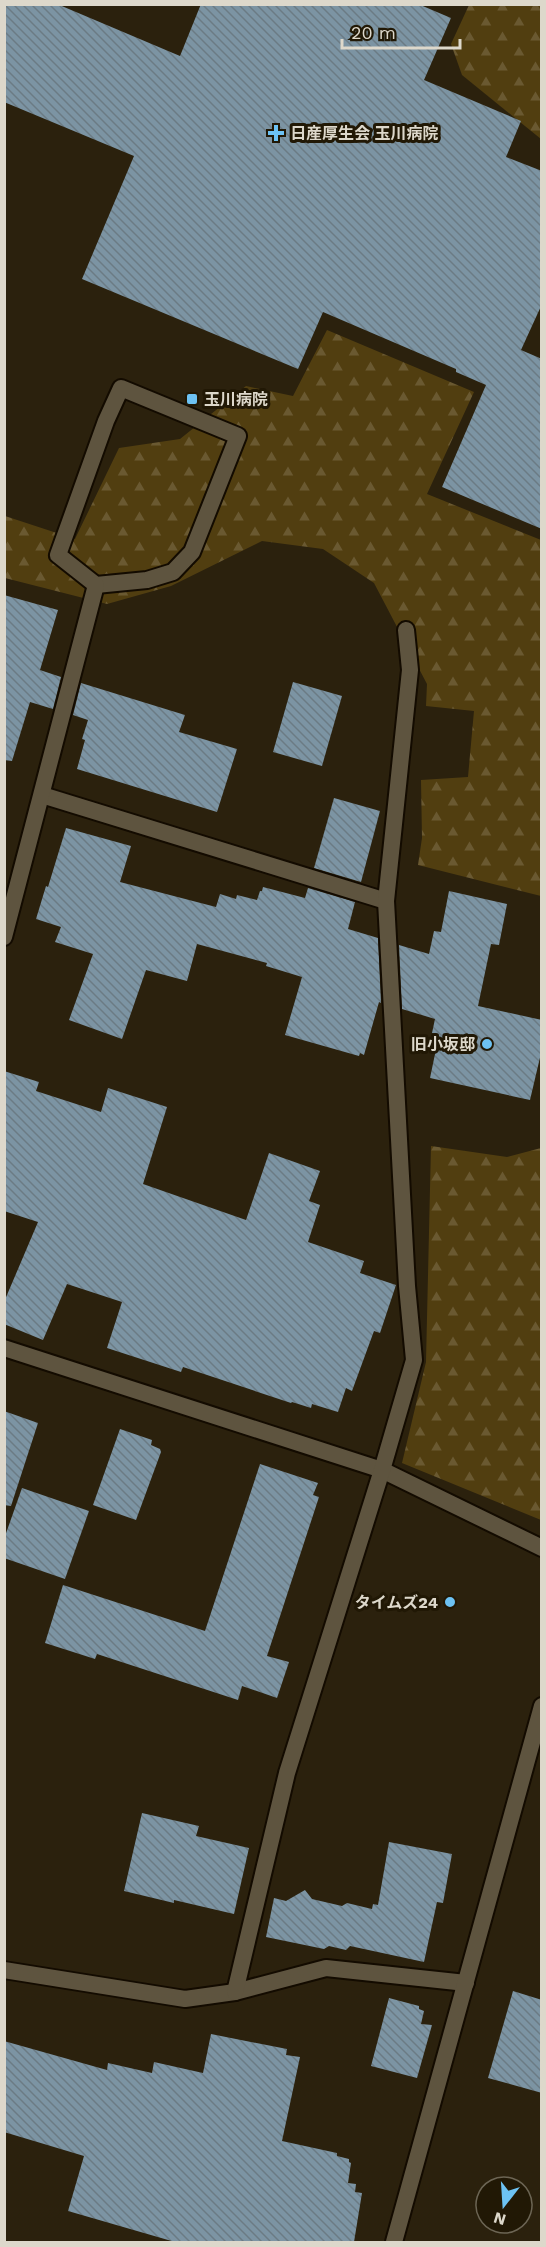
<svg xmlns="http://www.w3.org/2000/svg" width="546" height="2247" font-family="'Work Sans','Noto Sans JP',sans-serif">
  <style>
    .forest { fill: url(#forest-firs) }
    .building { fill: url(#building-back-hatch) }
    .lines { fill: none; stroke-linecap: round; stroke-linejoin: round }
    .minor-casing { stroke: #130b00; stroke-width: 20 }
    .minor { stroke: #5e543f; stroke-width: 16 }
    .poi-dot { fill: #6dc2f3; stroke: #211805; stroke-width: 2 }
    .labels { text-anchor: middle; stroke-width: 6; stroke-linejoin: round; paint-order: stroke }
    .poi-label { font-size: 16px; font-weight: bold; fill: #ddd8cb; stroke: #211805; text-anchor: start }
  </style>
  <defs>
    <pattern id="forest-firs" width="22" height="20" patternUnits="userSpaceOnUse" patternTransform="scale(1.5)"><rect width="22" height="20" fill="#513e10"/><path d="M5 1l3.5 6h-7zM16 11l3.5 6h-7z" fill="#6a5931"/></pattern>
    <pattern id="building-back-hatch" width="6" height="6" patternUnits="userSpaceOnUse" patternTransform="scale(1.5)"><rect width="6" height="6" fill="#7c94a3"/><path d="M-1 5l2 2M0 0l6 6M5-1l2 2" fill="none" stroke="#6b7b84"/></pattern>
  </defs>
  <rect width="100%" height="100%" fill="#2b210d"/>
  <g class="forest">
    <path d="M469,5H541V139L462,75L451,44Z"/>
    <path d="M327,330L474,392L427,494L541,540V896L418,865L422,838L421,780L468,777L474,711L426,706L427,684L374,583L323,549L262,541L171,586L107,604L5,578V516L75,539L119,448L180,439L246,386L293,396Z"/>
    <path d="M431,1146L507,1157L541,1148V1520L402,1463L426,1362Z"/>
  </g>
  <g class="building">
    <path d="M4,4H57L180,56L201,4H418L451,18L424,80L521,121L506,157L542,171V304L521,350L542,359V529L442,487L486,385L456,372V369L323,312L298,369L82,279L134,156L4,102Z"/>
    <path d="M4,595L58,610L40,670L61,677L53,709L30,702L12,761L4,760Z"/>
    <path d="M293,682L342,696L322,766L273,752Z"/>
    <path d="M81,683L185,715L179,732L237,749L217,812L77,769L85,740L82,739L88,720L73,715Z"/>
    <path d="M334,798L380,811L361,882L314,868Z"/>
    <path d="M66,828L131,846L120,882L216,907L220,894L236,899L237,895L257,900L260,891H262L263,887L305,898L308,888L355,902L348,929L378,938L381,1003L379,1002L364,1055L360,1053L359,1056L285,1035L302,977L266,966L267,963L197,944L187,981L146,970L122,1039L69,1020L93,954L55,942L61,927L36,919L46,886L48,887Z"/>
    <path d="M449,891L507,904L499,945L491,944L478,1006L542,1020V1049L530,1100L430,1078L439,1035L432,1033L435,1019L402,1009L399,945L429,954L434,931L441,932Z"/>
    <path d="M4,1071L39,1082L36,1091L101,1112L108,1088L167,1107L143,1184L246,1220L269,1153L320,1171L309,1201L320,1205L308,1242L364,1261L360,1273L396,1285L380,1333L374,1331L352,1391L346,1388L338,1412L312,1404L311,1408L292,1402L291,1403L183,1367L181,1372L107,1348L122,1302L67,1284L43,1340L4,1324V1302L38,1222L4,1211Z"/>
    <path d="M4,1411L38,1423L11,1506L4,1505Z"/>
    <path d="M120,1429L152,1440L151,1445L160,1449L161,1452L136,1520L93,1505Z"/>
    <path d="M260,1464L318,1483L313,1495L319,1497L267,1656L289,1662L277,1698L242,1686L238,1700L97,1654L95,1659L45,1643L63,1585L205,1631Z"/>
    <path d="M22,1488L89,1511L65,1579L4,1558V1539Z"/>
    <path d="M142,1813L199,1826L196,1836L249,1848L234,1914L174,1900V1903L124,1891Z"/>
    <path d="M389,1842L452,1854L443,1903L437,1902L424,1962L350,1946L346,1950L329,1946L324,1949L266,1937L274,1898L286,1901L305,1890L312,1899L342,1906L347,1903L372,1909L373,1904L378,1905Z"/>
    <path d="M513,1991L542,2000V2093L488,2078Z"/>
    <path d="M389,1998L419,2006V2009L424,2011L421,2024L432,2025L417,2078L371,2066Z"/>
    <path d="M211,2034L287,2049L286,2055L300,2057L282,2141L337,2153V2156L349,2159V2162L351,2163L348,2183L356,2184L355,2192L362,2193L354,2242H175L68,2211L84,2156L4,2132V2041L107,2070L108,2063L152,2073L154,2062L203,2073Z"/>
  </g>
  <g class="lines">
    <g class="minor-casing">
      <g id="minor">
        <path d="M121,388L238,436L192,552L173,572L147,580L96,585L58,555L106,421Z"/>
        <path d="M42,795L386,901"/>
        <path d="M4,937L96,585"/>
        <path d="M4,1348L382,1470L542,1548"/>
        <path d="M4,1970L185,1999L235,1992L326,1968L466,1983"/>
        <path d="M235,1992L287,1773L382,1470L414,1360L407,1286L386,901L410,670L406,630"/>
        <path d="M394,2242L542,1706"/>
      </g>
    </g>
    <use href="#minor" class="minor"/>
  </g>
  <g class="poi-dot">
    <path d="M273 124h6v6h6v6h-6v6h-6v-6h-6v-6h6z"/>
    <rect x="186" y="393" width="12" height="12" rx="3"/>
    <circle cx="487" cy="1044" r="6"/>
    <circle cx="450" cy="1602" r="6"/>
  </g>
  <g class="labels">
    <g class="poi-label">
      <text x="290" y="139">日産厚生会 玉川病院</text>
      <text x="204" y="405">玉川病院</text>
      <text x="475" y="1050" text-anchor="end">旧小坂邸</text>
      <text x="438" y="1608" text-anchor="end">タイムズ24</text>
    </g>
  </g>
  <rect width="546" height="2247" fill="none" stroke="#ddd8cb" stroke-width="12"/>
  <g transform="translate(504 2205) rotate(197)"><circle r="28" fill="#211805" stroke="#6c6554" stroke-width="1.5"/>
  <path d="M0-4.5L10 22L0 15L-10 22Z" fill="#6dc2f3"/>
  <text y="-9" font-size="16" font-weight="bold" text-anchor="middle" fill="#ddd8cb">N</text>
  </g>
  <path d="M342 39v9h118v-9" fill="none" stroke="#ddd8cb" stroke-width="3"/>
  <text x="351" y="39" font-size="18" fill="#ddd8cb" stroke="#211805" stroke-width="4.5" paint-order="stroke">20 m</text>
</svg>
